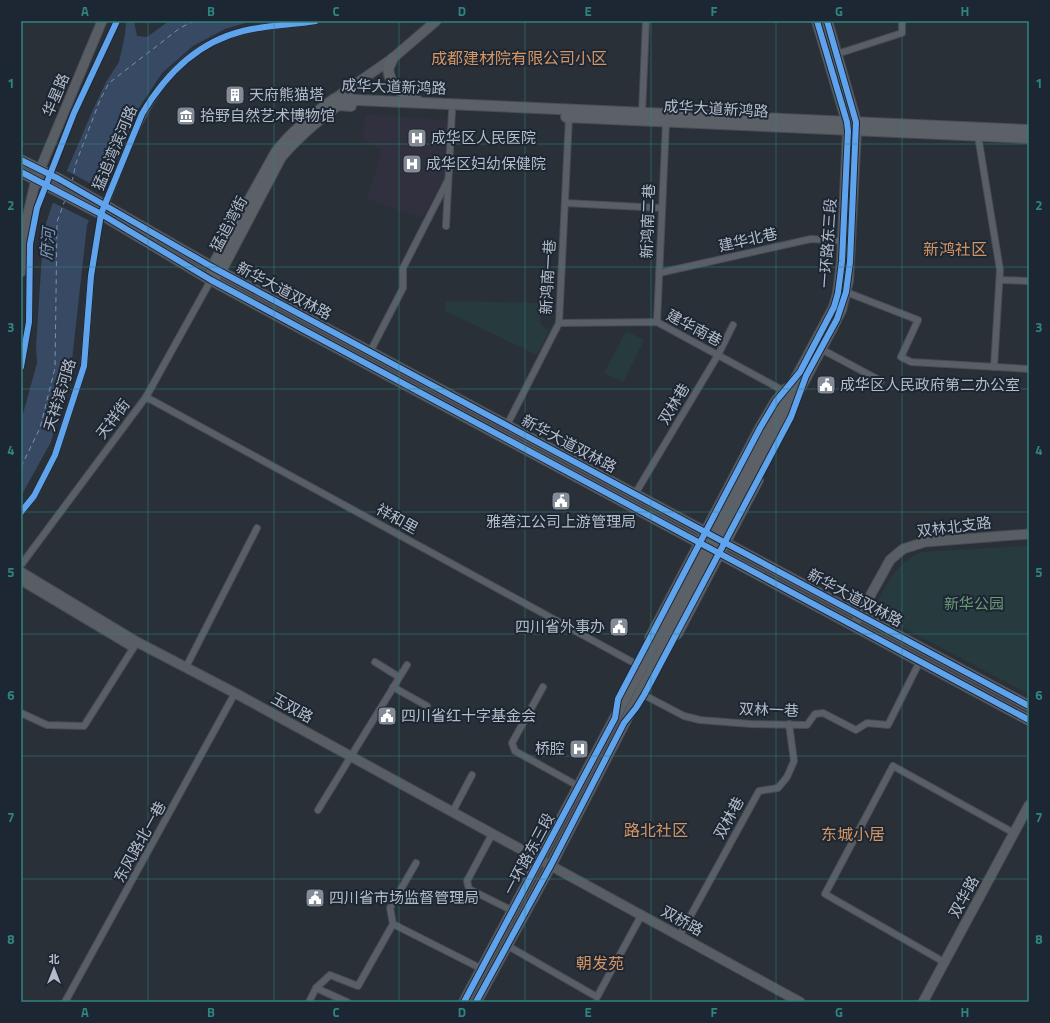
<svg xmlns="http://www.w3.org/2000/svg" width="1050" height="1023" font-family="'Titillium Web','Noto Sans SC',sans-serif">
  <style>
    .medical { fill: #31303e }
    .green { fill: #273a3e }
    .water { fill: #384963 }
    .pier { fill: #2a3038 }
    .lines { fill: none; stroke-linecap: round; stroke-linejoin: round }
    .ferry { stroke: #7c92b1; stroke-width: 1; stroke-dasharray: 5 4; stroke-linecap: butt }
    .street-casing { stroke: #484c53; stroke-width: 8 }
    .secondary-casing { stroke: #484c53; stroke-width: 11 }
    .primary-casing { stroke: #484c55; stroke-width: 12 }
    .street { stroke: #5a5e66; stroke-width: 6 }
    .secondary { stroke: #595d64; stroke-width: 9 }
    .primary { stroke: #5c6168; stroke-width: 10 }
    .primary-bridge-casing { stroke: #484c55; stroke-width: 12; stroke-linecap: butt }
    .primary-bridge { stroke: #5c6168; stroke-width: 10 }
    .cycleway-casing { stroke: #1d2633; stroke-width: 8 }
    .cycleway { stroke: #60a3ed; stroke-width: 6 }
    .grid { fill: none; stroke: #308480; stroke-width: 1; stroke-opacity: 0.55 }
    .labels { text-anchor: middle; stroke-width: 4; stroke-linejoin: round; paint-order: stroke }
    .street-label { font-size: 15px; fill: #b4bcc9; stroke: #1d2633 }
    .poi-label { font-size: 15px; fill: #b4bcc9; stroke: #1d2633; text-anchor: start }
    .park-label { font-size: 15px; fill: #6b9a76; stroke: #1d2633 }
    .neighbourhood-label { font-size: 16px; fill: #d59563; stroke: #1d2633 }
    .water-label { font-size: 16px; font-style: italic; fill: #7c92b1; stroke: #1d2633 }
    .neatline { fill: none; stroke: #308480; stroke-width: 1.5 }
    .grid-label { font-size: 13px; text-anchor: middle; font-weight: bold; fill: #308480 }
  </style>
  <rect width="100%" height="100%" fill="#2a3038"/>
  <path class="medical" d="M365,114L448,120L445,178L421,218L367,199L382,150L363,139Z"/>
  <g class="green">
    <path d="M445,301L540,303V323L549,331L537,355L445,311Z"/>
    <path d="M626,331L644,340L623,382L604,373Z"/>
    <path d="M1029,546V694L883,617L875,605C889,582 895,564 921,552Z"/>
  </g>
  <path class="water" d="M126,21H134L137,36L147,37L169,21H252L225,29L193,46L162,73L139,108L87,225L70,378L51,442L21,496V421L37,363L36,347L42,254L45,227L52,205L92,112L106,82L119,62L125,35Z"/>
  <path class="pier" d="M65,170L105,191L90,221L52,202Z"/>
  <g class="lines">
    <g class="ferry">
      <path d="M72,182L76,163L100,100L109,83L180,28L194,21"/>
      <path d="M21,467L40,428L55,368L57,222L65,200"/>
    </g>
    <g class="street-casing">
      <g id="street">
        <path d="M837,54L902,33V21"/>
        <path d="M642,113L646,21"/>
        <path d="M978,136L1000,270L994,367"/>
        <path d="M565,203L662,208"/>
        <path d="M105,206C134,133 156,52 244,31C267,25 292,25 316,21"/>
        <path d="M446,226L452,111"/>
        <path d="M659,273L811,239L843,241"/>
        <path d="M1000,280L1029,281"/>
        <path d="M846,292L918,320L901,357L911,362L1029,369"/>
        <path d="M657,322L666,122"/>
        <path d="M559,323L657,322L784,391"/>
        <path d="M821,349L881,381"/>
        <path d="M370,352L403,288V268L448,180"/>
        <path d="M146,397L636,664"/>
        <path d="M507,425L559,323L569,117"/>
        <path d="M635,494L718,355L733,325"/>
        <path d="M21,512L34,496L55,455L84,366L91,276"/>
        <path d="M21,565L146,397L211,280"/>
        <path d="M375,662L399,677"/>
        <path d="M186,667L257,528"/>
        <path d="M393,687L427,706"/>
        <path d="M543,687L512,743L515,751L580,787"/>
        <path d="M644,695L684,716L700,720L751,724L807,725L815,714L823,713L856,730L867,723L888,725L920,661"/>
        <path d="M21,713L47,725L84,726L134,647"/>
        <path d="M318,810L407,665"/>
        <path d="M453,811L472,775"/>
        <path d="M490,838L467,881L469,889L513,911"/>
        <path d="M416,863L390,908L393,924L482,969"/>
        <path d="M680,935L759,791L778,788L787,777L794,761L789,724"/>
        <path d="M508,946L597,997L642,914"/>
        <path d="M944,962L825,894L893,766L1014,833"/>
        <path d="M316,988L330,975L358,986L393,924"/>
        <path d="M65,1002L235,693"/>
        <path d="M309,1002L316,988L347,1002"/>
      </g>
    </g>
    <g class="secondary-casing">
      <g id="secondary">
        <path d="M356,84L338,105L334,99L393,58L436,21"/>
        <path d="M21,272L26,222L36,179L102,21"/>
        <path d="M21,572L137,642L235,693L800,1002"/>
        <path d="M21,580L130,645"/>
        <path d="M854,625L890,560L903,549L925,542L1029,534"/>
        <path d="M923,1002L1029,805"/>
      </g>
    </g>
    <g class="primary-casing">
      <g id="primary">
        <path d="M393,58L388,69C391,89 402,93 418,101"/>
        <path d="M566,117L1029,138"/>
        <path d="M21,160L59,179L212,267L1029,706"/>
        <path d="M21,172L101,214L211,280L1029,720"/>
        <path d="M212,272V267L276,152C292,131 312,115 334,99L1029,130"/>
        <path d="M215,276L221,271L281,157C298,137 317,121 338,105L351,106"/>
        <path d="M740,483L834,307L838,293L842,261L848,131L847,122L817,21"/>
        <path d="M749,485L831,330L841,310L848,281L856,131V122L827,21"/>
        <path d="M677,634L758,480"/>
        <path d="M650,638L760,428L776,401L786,389"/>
        <path d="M464,1002L668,618"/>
        <path d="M476,1002L551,865L676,623"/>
      </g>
    </g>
    <use href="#street" class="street"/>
    <use href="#secondary" class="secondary"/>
    <use href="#primary" class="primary"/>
    <g class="primary-bridge-casing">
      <g id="primary-bridge">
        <path d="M668,618L740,483"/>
        <path d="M676,623L749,485"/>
      </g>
    </g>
    <use href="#primary-bridge" class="primary-bridge"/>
    <g class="cycleway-casing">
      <g id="cycleway">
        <path d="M21,160L59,179L212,267L1029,706"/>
        <path d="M21,172L101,214L211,280L1029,720"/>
        <path d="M21,367L29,322L30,244L37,208L74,113L117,21"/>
        <path d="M21,512L34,496L55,455L84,366L91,276L101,214L142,114C165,75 198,42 243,31C267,25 292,25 316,21"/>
        <path d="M464,1002L615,718L618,699L760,428L776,401L800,372L834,307L838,293L842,261L848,131L847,122L817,21"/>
        <path d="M476,1002L551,865L624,723L636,708L644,695L791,417L806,376L837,319L846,292L850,262L856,122L827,21"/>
      </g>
    </g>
    <use href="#cycleway" class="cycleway"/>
  </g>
  <path class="grid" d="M148,21V1002M274,21V1002M399,21V1002M525,21V1002M651,21V1002M776,21V1002M902,21V1002M21,144H1029M21,267H1029M21,389H1029M21,512H1029M21,634H1029M21,756H1029M21,879H1029"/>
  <defs>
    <g id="building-square" transform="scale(1)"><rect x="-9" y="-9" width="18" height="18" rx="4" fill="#848b96" stroke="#1d2633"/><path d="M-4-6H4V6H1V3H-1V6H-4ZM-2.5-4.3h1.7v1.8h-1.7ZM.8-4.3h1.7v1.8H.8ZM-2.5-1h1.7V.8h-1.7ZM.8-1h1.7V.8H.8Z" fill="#fff"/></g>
    <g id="museum-square" transform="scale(1)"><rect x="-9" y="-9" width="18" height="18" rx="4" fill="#848b96" stroke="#1d2633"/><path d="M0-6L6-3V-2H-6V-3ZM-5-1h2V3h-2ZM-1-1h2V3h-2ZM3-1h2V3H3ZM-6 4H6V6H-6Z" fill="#fff"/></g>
    <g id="hospital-square" transform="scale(1)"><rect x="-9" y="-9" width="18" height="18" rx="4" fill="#848b96" stroke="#1d2633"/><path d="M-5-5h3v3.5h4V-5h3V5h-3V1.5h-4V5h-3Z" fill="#fff"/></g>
    <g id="civic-square" transform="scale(1)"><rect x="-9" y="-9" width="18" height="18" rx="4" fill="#848b96" stroke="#1d2633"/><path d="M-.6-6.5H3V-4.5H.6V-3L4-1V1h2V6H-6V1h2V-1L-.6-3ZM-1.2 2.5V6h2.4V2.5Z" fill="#fff"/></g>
  </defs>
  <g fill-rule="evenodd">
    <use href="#building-square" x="235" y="95"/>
    <use href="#museum-square" x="186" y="116"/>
    <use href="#hospital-square" x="417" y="138"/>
    <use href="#hospital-square" x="412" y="164"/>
    <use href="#civic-square" x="826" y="385"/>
    <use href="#civic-square" x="561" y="501"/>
    <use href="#civic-square" x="619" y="627"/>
    <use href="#civic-square" x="387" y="716"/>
    <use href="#hospital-square" x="579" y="749"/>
    <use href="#civic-square" x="315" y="898"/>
  </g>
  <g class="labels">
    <g class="street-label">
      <text transform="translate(394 87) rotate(2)" y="5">成华大道新鸿路</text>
      <text transform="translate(56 95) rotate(-67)" y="5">华星路</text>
      <text transform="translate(716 109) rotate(3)" y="5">成华大道新鸿路</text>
      <text transform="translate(115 148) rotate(-67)" y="5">猛追湾滨河路</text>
      <text transform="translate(648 221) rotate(-88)" y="5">新鸿南二巷</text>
      <text transform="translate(229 224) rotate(-62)" y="5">猛追湾街</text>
      <text transform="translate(748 240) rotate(-13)" y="5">建华北巷</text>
      <text transform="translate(828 243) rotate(-86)" y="5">一环路东三段</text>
      <text transform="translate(548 277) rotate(-87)" y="5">新鸿南一巷</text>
      <text transform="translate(284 291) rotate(28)" y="5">新华大道双林路</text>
      <text transform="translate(694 328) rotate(28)" y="5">建华南巷</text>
      <text transform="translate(60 395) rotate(-73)" y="5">天祥滨河路</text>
      <text transform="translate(674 404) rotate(-59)" y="5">双林巷</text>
      <text transform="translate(113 419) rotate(-53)" y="5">天祥街</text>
      <text transform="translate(569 444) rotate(28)" y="5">新华大道双林路</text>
      <text transform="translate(397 519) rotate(29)" y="5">祥和里</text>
      <text transform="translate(954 527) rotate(-7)" y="5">双林北支路</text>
      <text transform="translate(855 598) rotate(28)" y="5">新华大道双林路</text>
      <text transform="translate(292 708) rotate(29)" y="5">玉双路</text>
      <text transform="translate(769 710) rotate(2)" y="5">双林一巷</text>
      <text transform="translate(729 818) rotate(-61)" y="5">双林巷</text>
      <text transform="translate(140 842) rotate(-61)" y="5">东风路北一巷</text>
      <text transform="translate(529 854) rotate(-62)" y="5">一环路东三段</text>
      <text transform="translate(964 897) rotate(-61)" y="5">双华路</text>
      <text transform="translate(682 921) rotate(29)" y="5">双桥路</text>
    </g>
    <g class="poi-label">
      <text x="249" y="100">天府熊猫塔</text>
      <text x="200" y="121">拾野自然艺术博物馆</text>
      <text x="431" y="143">成华区人民医院</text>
      <text x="426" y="169">成华区妇幼保健院</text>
      <text x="840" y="390">成华区人民政府第二办公室</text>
      <text x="561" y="527" text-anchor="middle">雅砻江公司上游管理局</text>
      <text x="605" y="632" text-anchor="end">四川省外事办</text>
      <text x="401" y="721">四川省红十字基金会</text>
      <text x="565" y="754" text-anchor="end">桥腔</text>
      <text x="329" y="903">四川省市场监督管理局</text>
    </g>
    <g class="park-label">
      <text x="974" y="609">新华公园</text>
    </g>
    <g class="neighbourhood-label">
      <text x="519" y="64">成都建材院有限公司小区</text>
      <text x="955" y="255">新鸿社区</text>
      <text x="656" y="836">路北社区</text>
      <text x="853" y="840">东城小居</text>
      <text x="600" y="969">朝发苑</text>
    </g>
    <g class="water-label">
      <text transform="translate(47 244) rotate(-85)" y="6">府河</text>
    </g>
  </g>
  <rect width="1050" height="1023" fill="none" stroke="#1d2633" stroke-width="44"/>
  <g transform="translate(54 969)" stroke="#1d2633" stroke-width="3" paint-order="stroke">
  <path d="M0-3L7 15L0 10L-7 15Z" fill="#b4bcc9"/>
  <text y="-6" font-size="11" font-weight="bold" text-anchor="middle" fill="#b4bcc9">北</text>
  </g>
  <rect x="22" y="22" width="1006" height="979" class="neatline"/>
  <g class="grid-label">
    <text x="85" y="16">A</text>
    <text x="211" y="16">B</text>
    <text x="336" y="16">C</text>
    <text x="462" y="16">D</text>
    <text x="588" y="16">E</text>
    <text x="714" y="16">F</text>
    <text x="839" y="16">G</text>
    <text x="965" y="16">H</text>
    <text x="11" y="88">1</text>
    <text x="1039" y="88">1</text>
    <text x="11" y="210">2</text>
    <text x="1039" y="210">2</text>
    <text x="11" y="332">3</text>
    <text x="1039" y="332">3</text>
    <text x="11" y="455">4</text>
    <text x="1039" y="455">4</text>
    <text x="11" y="577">5</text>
    <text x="1039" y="577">5</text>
    <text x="11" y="700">6</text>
    <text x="1039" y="700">6</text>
    <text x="11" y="822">7</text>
    <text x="1039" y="822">7</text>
    <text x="11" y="944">8</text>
    <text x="1039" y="944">8</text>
    <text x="85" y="1017">A</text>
    <text x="211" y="1017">B</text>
    <text x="336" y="1017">C</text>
    <text x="462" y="1017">D</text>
    <text x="588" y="1017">E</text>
    <text x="714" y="1017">F</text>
    <text x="839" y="1017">G</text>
    <text x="965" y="1017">H</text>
  </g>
</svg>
